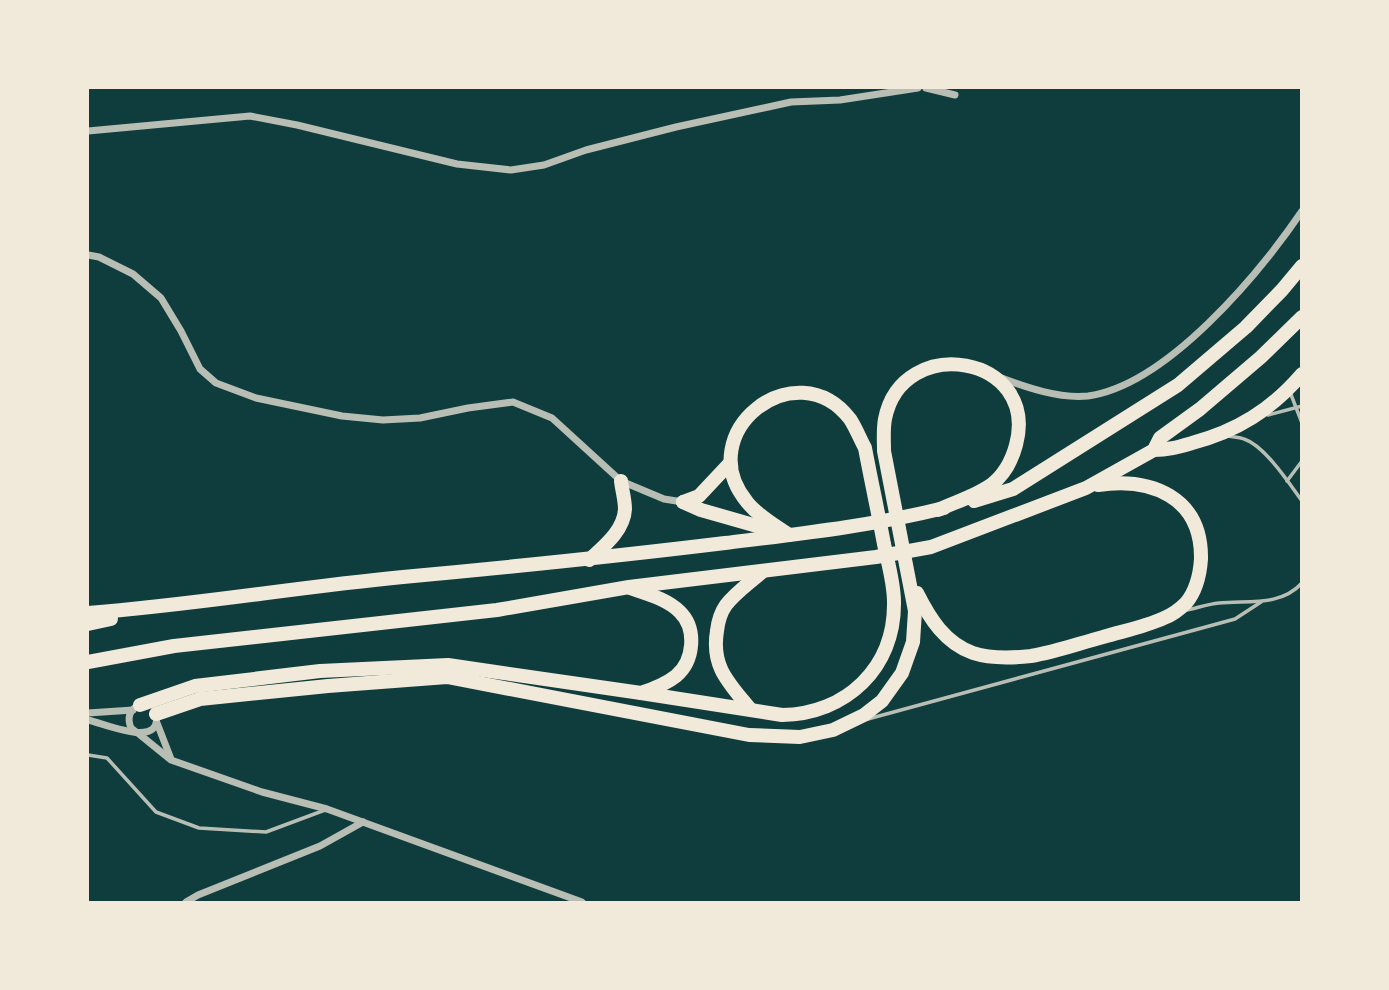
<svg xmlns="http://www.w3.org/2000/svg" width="1389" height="990" font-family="'Public Sans',sans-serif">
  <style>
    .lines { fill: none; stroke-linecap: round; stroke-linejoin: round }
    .service { stroke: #b8beb3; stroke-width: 3.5 }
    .minor { stroke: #b8beb3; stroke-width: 7 }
    .motorway { stroke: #f1e9da; stroke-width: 14 }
  </style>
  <rect width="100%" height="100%" fill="#0f3d3e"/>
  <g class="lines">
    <g class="service">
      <path d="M1290,392L1302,423"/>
      <path d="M1268,415L1302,406"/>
      <path d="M1227,436C1233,437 1239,437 1244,439C1265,446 1289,483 1302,501"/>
      <path d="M1287,481L1302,461"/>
      <path d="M1187,610C1197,608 1208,604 1219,603C1248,600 1280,607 1302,583"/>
      <path d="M868,719L1235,619L1261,602"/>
      <path d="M88,755L107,758L156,812L199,828L266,832L325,810"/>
    </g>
    <g class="minor">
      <path d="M926,88L955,95"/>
      <path d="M88,131L250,116L297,125L457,164L511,170L544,165L586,150L676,127L791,102L840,100L918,88"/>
      <path d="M88,255L99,257L133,274L161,298L181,331L200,369L216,383L256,398L342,416L383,420L420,418L468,408L513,402L552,418L621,481L664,499L683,502"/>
      <path d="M999,377C1025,387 1059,399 1088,396C1167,385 1259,274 1302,211"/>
      <path d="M88,713L133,710"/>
      <path d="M88,720C106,724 163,750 156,713"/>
      <path d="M157,723L171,759"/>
      <path d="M136,732L131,728C127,718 129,709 140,705"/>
      <path d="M139,734L171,760L262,792L327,809L582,902"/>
      <path d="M186,902L198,895L320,846L363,822"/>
    </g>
    <g class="motorway">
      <path d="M1154,450C1168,450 1178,447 1192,443C1237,431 1271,410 1302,374"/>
      <path d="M974,501L1013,489L1178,385L1246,327L1282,290L1302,266"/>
      <path d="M683,502L701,510L778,532"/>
      <path d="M683,502L699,496L730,463"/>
      <path d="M589,560C603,547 624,531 625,509C625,500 622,490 621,481"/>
      <path d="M917,593C930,619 945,643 973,653C991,659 1013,658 1031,656C1056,652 1080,643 1103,637C1123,631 1145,627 1164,618C1172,615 1180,609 1186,603C1196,591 1200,574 1201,559C1202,497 1151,477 1098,485"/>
      <path d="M88,613C193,605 298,587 403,577C511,567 618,556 725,543C798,534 872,526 944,508"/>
      <path d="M88,624L111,619"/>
      <path d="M88,662L174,646L497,610L629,587L876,557L931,547L1086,488L1154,450L1160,438L1200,409L1261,357L1302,317"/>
      <path d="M641,693L782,715C846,714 895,668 894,602C894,583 888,563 884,544C878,512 871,480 865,448C860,439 856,428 850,419C796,349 690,433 747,502C758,516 775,525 789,535"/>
      <path d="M140,705L195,686L320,671L448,665L641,693C653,689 666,684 676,676C694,661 697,629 680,612C667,599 647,594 630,588"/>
      <path d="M750,709C729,683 711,667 717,631C718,622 721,612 726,605C736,592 751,582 763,571"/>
      <path d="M156,714L200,699L328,686L447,677L749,735L800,737L833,730L864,715L882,701L902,673L913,642L915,611L884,451C884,440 883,429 885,419C902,332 1040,355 1016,445C1012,460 1004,475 991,485C976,496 955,502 938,510"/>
    </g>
  </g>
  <rect width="1389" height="990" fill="none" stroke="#f1e9da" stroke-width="178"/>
</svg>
